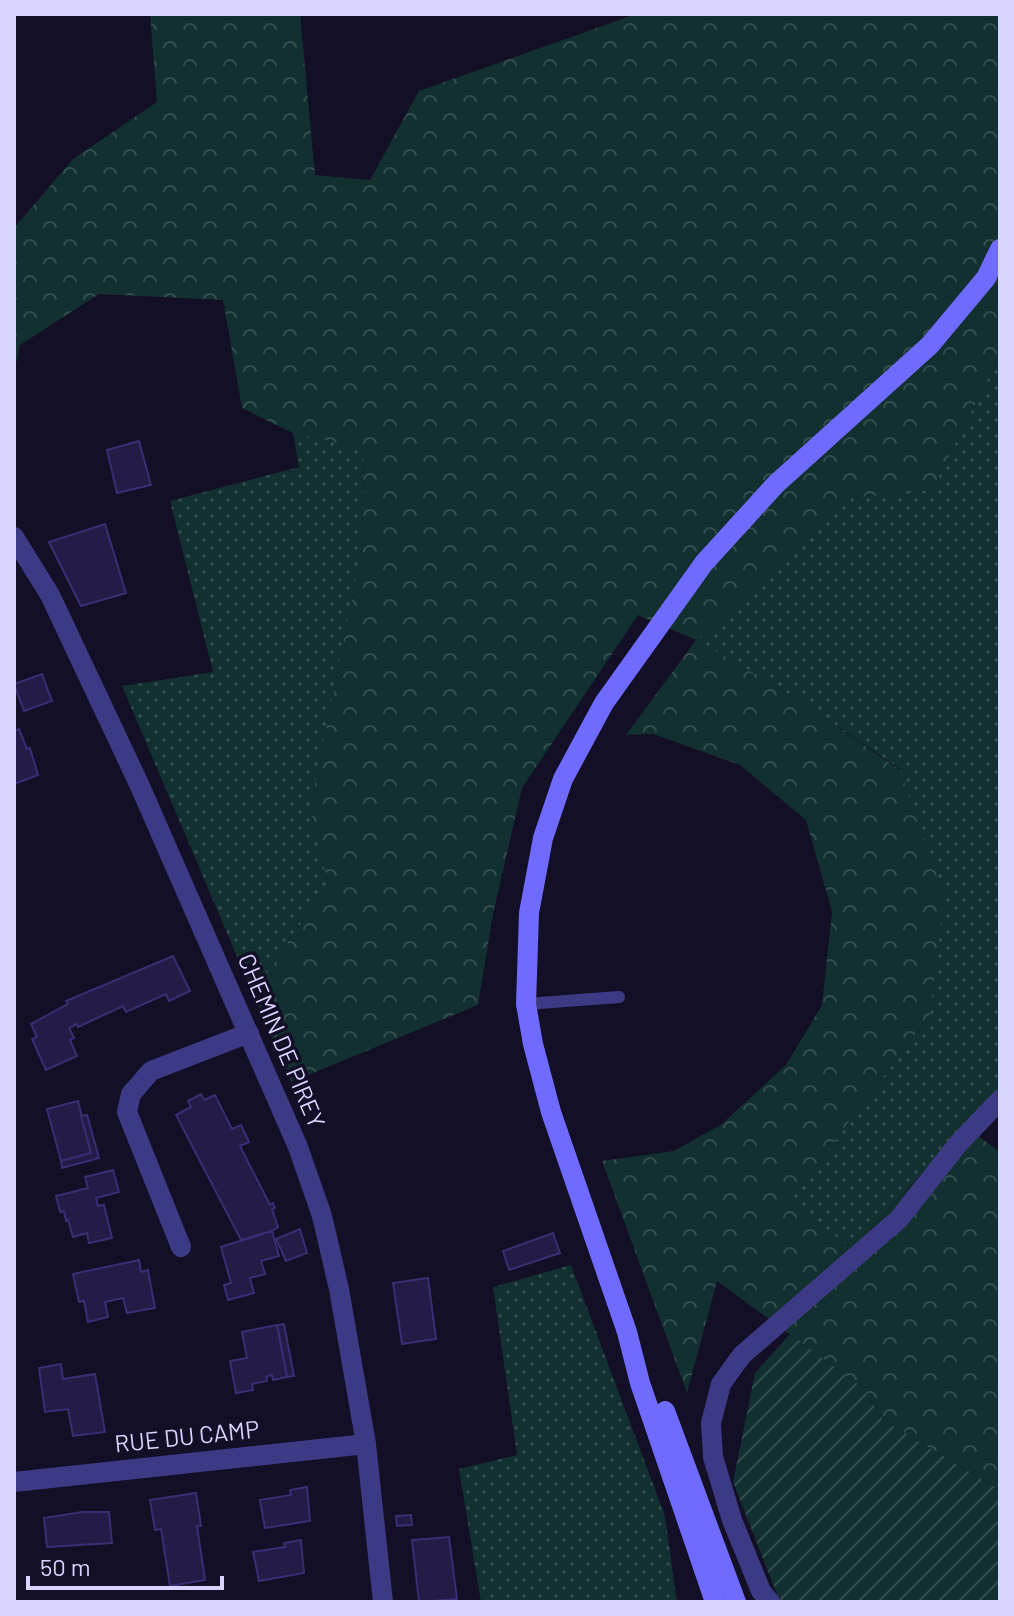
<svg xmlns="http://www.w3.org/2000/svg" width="1014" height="1616" font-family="Barlow,sans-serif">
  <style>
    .grass { fill: url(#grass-dots) }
    .forest { fill: url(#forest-crowns) }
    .garden { fill: url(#garden-furrows) }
    .building { fill: #241b47; stroke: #3b2d73; stroke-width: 2 }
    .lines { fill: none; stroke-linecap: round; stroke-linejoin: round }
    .lane { stroke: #3d3a85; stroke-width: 12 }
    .street { stroke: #3d3a85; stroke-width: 20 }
    .secondary { stroke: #6f6bff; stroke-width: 20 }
    .labels { text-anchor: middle; stroke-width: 7; stroke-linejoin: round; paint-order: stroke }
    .street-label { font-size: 24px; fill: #d9d4ff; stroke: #130f26 }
  </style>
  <defs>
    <pattern id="grass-dots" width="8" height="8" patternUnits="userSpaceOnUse" patternTransform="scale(2)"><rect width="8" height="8" fill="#12302f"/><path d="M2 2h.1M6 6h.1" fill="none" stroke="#344d4e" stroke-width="1.8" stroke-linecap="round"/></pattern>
    <pattern id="forest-crowns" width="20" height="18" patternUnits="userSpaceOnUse" patternTransform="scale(2)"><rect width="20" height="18" fill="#12302f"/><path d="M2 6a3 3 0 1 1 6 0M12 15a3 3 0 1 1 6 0" fill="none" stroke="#344d4e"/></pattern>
    <pattern id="garden-furrows" width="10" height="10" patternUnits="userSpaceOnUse" patternTransform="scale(2)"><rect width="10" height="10" fill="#12302f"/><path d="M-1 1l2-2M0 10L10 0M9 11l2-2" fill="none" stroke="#344d4e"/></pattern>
  </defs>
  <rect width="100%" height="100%" fill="#130f26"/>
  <g class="grass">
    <path d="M1000,355V1089L852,1249L789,1201L930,1015L900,769L802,702L696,640L852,498L932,489Z"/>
    <path d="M293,433L364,448L362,549L310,808L328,883L253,994L122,686L213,672L170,501L299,467Z"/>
    <path d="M571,1265L665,1516L677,1602H481L459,1469L517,1455L493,1287Z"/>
  </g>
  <path class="forest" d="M150,14H300L315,175L370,180L419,91L636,14H1000V355L932,490L852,498L697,640L802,702L900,770L944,896L930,1015L789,1201L852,1249L966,1127L1000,1152V1490L883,1420L863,1388L717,1281L687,1393L602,1161L674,1151L722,1124L786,1065L822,1005L832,912L806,820L740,765L653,734L626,735L696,640L638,615L522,788L493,914L478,1005L291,1082L253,994L328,883L310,808L362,549L364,449L293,433L242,408L223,300L99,294L20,345L14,373V228L73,159L157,102Z"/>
  <path class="garden" d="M790,1334L863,1388L883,1420L1000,1490V1602H783L778,1597L733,1482L755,1373Z"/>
  <g class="building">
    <path d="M139,441L151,485L117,493L107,450Z"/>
    <path d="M105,524L126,593L81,606L49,542Z"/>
    <path d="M42,674L52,701L24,711L14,684Z"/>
    <path d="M19,729L27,749L30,748L38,775L14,784V731Z"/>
    <path d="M173,956L190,991L169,1001L166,994L126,1012L123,1006L78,1027L77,1024L69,1028L74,1038L70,1040L77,1056L46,1070L32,1039L37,1037L31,1024L68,1004L66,1001Z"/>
    <path d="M201,1094L204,1100L215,1095L232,1129L241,1125L249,1142L240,1146L270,1205L273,1203L275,1208L272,1209L278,1227L272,1231L241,1240L176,1115L191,1107L188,1101Z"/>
    <path d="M78,1101L91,1153L61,1161L47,1109Z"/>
    <path d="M87,1115L99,1158L62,1168L61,1161L91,1153L81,1116Z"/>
    <path d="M113,1170L119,1192L96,1198L98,1206L104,1205L112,1238L89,1243L87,1233L73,1237L68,1220L66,1221L64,1211L60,1212L56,1196L88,1188L85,1177Z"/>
    <path d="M300,1229L307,1253L286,1261L276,1239Z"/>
    <path d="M272,1231L279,1256L261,1261L265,1274L250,1278L254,1293L228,1300L224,1285L231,1283L221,1247Z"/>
    <path d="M553,1233L560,1253L509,1270L503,1251Z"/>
    <path d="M139,1260L141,1272L148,1270L155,1308L127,1313L123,1298L105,1302L108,1317L88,1322L84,1301L79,1302L73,1274Z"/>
    <path d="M428,1278L436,1339L402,1344L393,1283Z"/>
    <path d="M284,1324L294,1376L287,1377L277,1325Z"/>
    <path d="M277,1325L287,1377L273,1380L272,1375L267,1376V1381L252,1384L253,1390L236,1393L230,1361L247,1358L242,1332Z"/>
    <path d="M61,1364L63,1379L95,1374L105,1432L73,1436L68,1409L45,1412L39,1368Z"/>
    <path d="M307,1487L310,1521L265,1528L260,1500L291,1495L290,1490Z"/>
    <path d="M196,1493L201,1526H197L205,1580L170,1586L161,1529L155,1530L150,1500Z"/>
    <path d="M82,1512H109L112,1543L47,1547L44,1518Z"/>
    <path d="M411,1515L412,1525L397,1526L396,1516Z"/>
    <path d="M449,1537L457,1599L419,1602L412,1540Z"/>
    <path d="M301,1540L304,1573L259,1581L253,1552L285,1547L284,1543Z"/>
  </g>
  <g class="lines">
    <path class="lane" d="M526,1004L619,997"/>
    <g class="street">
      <path d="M14,537L50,595L139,784L298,1147L322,1216L339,1289L366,1444L383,1602"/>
      <path d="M181,1247L127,1112L131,1094L151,1071L249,1033"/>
      <path d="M14,1482L366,1444"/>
      <path d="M770,1602L761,1591L732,1520L713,1457L711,1423L721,1384L742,1355L899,1219L958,1144L1000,1100"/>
    </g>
    <g class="secondary">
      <path d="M665,1411L736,1602"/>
      <path d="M715,1602L640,1383L627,1332L551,1112L533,1044L526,1004L529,913L543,838L563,779L604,703L704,563L776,484L930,345L986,278L1000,249"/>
    </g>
  </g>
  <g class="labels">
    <g class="street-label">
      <text transform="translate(281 1041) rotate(67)" y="8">CHEMIN DE PIREY</text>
      <text transform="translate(187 1437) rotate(-6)" y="8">RUE DU CAMP</text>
    </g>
  </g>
  <rect width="1014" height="1616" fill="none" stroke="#d9d4ff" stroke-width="32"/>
  <path d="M28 1576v12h194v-12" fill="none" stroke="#d9d4ff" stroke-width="4"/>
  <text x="40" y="1576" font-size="24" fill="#d9d4ff" stroke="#130f26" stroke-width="6" paint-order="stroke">50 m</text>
</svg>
